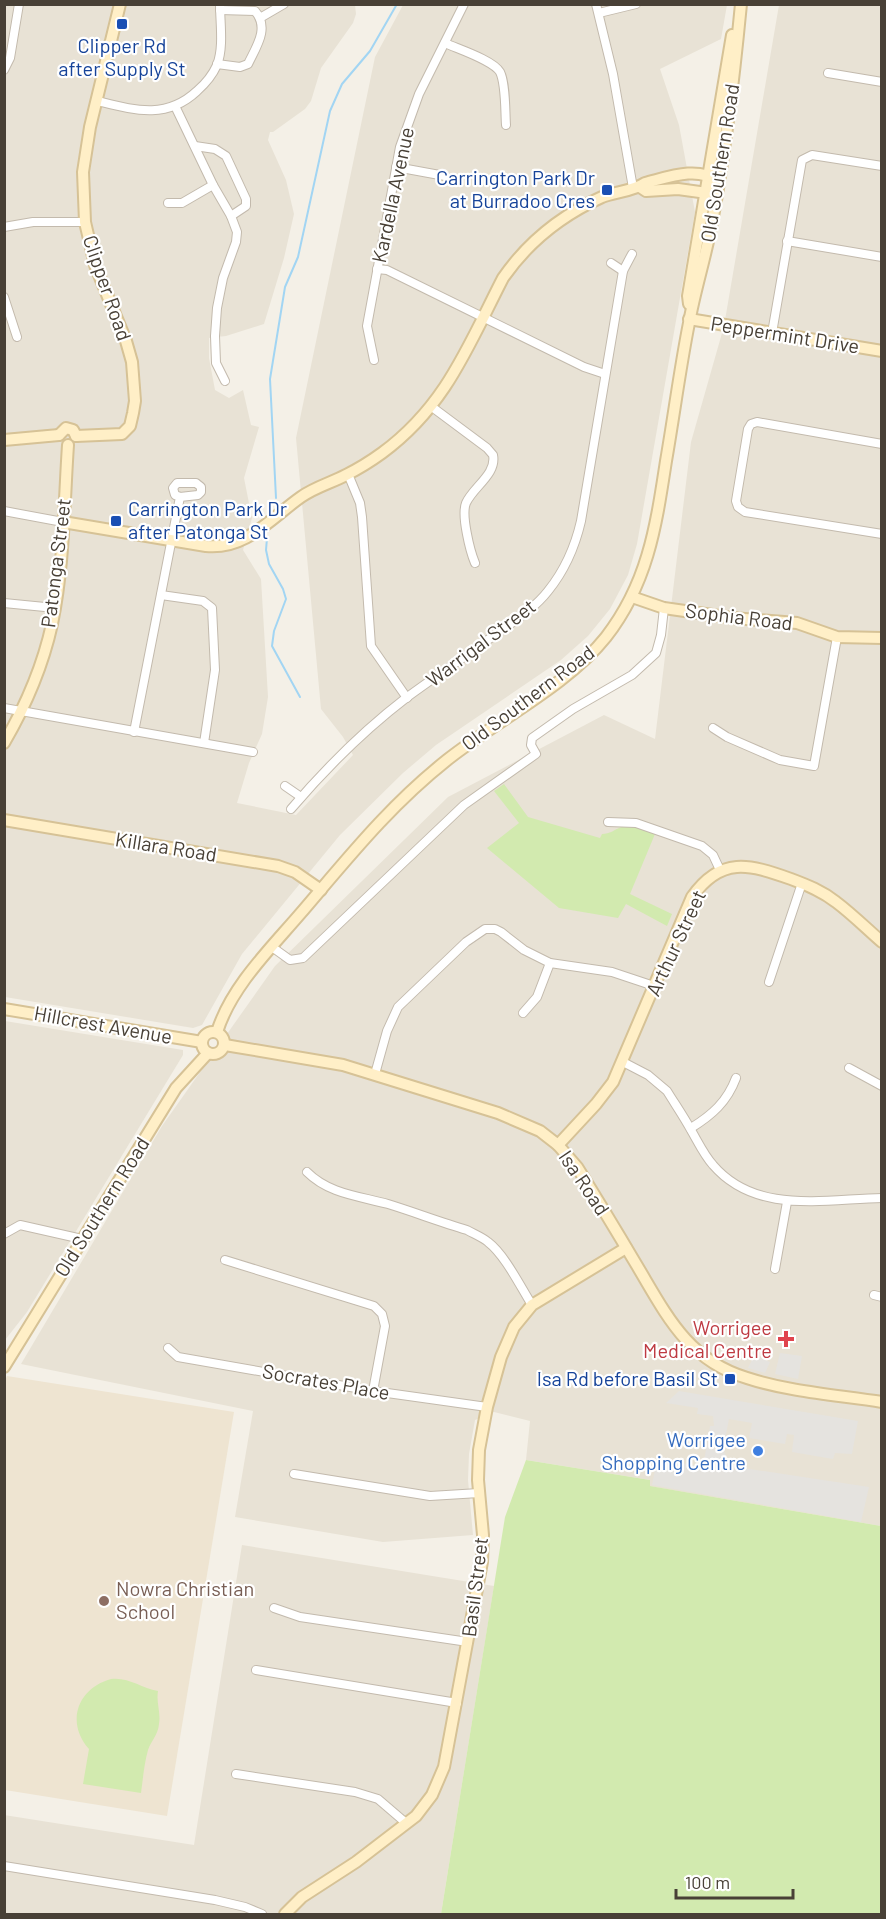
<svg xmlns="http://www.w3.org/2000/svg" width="886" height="1919" font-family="Barlow,sans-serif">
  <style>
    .residential { fill: #e8e2d5 }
    .education { fill: #eee4d1 }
    .green { fill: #d2eaaf }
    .parking { fill: #e5e3df }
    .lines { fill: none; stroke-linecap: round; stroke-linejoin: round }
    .stream { stroke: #a2d5f3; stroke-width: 2 }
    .street-casing { stroke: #c3baad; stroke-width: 10 }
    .secondary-casing { stroke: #d6c296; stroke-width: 14 }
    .street { stroke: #fff; stroke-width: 8 }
    .secondary { stroke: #ffefc7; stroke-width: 10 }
    .transit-dot { fill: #1a4fb4; stroke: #fff; stroke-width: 2 }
    .health-dot { fill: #e0444e; stroke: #fff; stroke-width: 2 }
    .shop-dot { fill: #3f7fe0; stroke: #fff; stroke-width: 2 }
    .education-dot { fill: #8d6e63; stroke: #fff; stroke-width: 2 }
    .labels { text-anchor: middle; stroke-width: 4.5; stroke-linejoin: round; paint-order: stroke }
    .transit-label { font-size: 20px; fill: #164399; stroke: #fff; text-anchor: end }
    .street-label { font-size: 20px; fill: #484036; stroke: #fff }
    .health-label { font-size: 20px; fill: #be3a42; stroke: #fff; text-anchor: end }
    .shop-label { font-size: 20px; fill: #366cbe; stroke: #fff; text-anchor: end }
    .education-label { font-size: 20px; fill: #785e54; stroke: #fff; text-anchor: start }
  </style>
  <rect width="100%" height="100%" fill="#f4f0e7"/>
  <g class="residential">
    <path d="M4,5H355L356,14L353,23L321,68L311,101L305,109L273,132H270L268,140L286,180L294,214L284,258L264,324L226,336L209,338V358L215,390L229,398L243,390L251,425L259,427L244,478L252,518L243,550L261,579L268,697L262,734L249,763L237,803L296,815L353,755L343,737L321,709L296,438L375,57L403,5H727L721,39L660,69L679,125L695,212L637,544L628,575L610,609L588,636L561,660L436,745L403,773L340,835L242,954L202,1025L193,1028L5,997Z"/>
    <path d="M779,5H881V1526L649,1486L650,1480L526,1460L530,1421L494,1412L475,1420L469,1454L468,1480L473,1535L383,1542L235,1517L253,1411L21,1364L162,1126L275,966L448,797L604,715L655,739L691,442L724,326Z"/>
    <path d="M5,1021L183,1050V1055L27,1312L5,1340Z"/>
    <path d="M242,1545L494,1586L441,1914H5L4,1815L194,1845Z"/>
  </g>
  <path class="education" d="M7,1376L234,1412L167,1816L5,1790L4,1383Z"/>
  <g class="green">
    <path d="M504,784L528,817L600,838L602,834C610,834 614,830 621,827C632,823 645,830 655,834L630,894L672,914L667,926L626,904L618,918L559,908L487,848L519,823L494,791Z"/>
    <path d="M526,1460L650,1480V1486L881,1526V1914H441L505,1517Z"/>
    <path d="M111,1679C129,1677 141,1688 158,1691C156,1703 161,1712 159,1724C158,1735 151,1741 148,1750C144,1764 143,1779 141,1793L83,1784L89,1749C65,1722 78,1688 111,1679Z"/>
  </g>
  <g class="parking">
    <path d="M780,1353L802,1356L798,1379L775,1374Z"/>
    <path d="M757,1357L770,1362L765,1373L748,1368L753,1358Z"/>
    <path d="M679,1391L858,1421L852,1454L835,1453L833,1459L792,1452L794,1435L787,1434L785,1444L749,1438L752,1423L729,1419L723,1449L730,1466L869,1487L861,1522L652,1485L657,1459L703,1467L710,1426H714L713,1416L697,1414L698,1408L666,1403Z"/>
  </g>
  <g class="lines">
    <g class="stream">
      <path d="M276,498L270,379L285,287L298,257L330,111L342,84L370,51L397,4"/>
      <path d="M267,538L266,550L269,564L283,589L286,599L274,631L272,646L300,697"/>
    </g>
    <g class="street-casing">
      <g id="street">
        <path d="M596,4L613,74L633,188"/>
        <path d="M599,13L636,4"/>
        <path d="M260,18L284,4"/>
        <path d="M445,43C458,49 493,60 500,72C506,84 505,112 506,125"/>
        <path d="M217,64L240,67L248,64C256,47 270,28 255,11L220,10"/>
        <path d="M4,70L10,58L19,4"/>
        <path d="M828,73L882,82"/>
        <path d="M97,101C134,110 166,120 197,91C205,84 213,74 217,65C224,47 220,23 220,4"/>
        <path d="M175,106L213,185L231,216L237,232L236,242L223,278L217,308L215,336L216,363L225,381"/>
        <path d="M195,146L215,149L226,156L246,199V206L231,216"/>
        <path d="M396,167L445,176"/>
        <path d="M168,203H182L213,185"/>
        <path d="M4,227L33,222H85"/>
        <path d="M787,241L882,257"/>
        <path d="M611,263L623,271"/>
        <path d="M377,269L387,270L584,367L605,374"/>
        <path d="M4,297L17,337"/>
        <path d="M772,333L802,160L812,155L882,166"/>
        <path d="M374,360L367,326L400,147L419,94L464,4"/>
        <path d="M432,407L487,448L493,455C497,474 473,487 466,503C461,515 470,551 475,563"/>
        <path d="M882,444L757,422L751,424L748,429L736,501L738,507L745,512L882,534"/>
        <path d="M348,474L360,503L362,517L371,646L407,698"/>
        <path d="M4,511L63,522"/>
        <path d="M161,595L203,601L212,608L215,670L204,743"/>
        <path d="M4,603L55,608"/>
        <path d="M4,708L253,752"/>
        <path d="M713,728L727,737L780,760L814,766L837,637"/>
        <path d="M134,732L180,497L175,495L173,488L177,483H196L201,487V492L198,495L180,497"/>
        <path d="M285,786L301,797"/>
        <path d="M291,809C326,768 363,731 406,698C436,676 466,656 496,634C514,621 534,609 548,591C565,570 575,547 581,521L623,271L632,254"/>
        <path d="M608,822L636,823L702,846L713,855L720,870"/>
        <path d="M272,947L290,960L303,958L464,805L536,754L531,745L532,738L573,709L632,675L656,653L661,635L664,608"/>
        <path d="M769,982L802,883"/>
        <path d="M523,1013L537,997L550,963"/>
        <path d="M623,1062L648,1075L667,1091C675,1104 684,1117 691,1130C698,1142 704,1155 713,1165C756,1215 824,1199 882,1198"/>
        <path d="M849,1068L882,1086"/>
        <path d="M375,1074L387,1031L398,1007L466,942L485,929H495L501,932L524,950L550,963L612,972L654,986"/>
        <path d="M691,1128C712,1115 727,1102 736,1078"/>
        <path d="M307,1172C329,1194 359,1196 388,1204C414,1212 440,1222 467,1230C474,1234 482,1237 488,1242C505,1255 520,1286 532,1305"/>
        <path d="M4,1234L20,1225L82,1239"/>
        <path d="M225,1260L374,1306L382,1314L385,1326L373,1391"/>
        <path d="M775,1269L787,1202"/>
        <path d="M874,1295L882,1297"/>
        <path d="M168,1348L178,1357L373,1391L487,1407"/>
        <path d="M294,1474L430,1496L479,1493"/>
        <path d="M274,1608L300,1617L468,1642"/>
        <path d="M256,1670L457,1703"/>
        <path d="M236,1774L355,1792L378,1799L406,1823"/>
        <path d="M4,1866L215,1900L245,1907L262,1914"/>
      </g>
    </g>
    <g class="secondary-casing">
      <g id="secondary">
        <path d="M640,187L646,191L678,189L707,193L710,190"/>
        <path d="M689,304L688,296L732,35"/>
        <path d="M689,319L882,351"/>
        <path d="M59,435L66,428L73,430L76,436"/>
        <path d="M76,436L122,434L130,426L133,413L135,401L132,362L126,341L95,265L85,222L83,172L90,127L120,4"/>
        <path d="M4,440L59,435"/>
        <path d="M63,522L206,546C246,550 271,518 301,497C315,487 331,483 346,475C358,469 371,461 382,453C446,406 468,346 503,278C528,242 562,215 602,197C615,192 634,191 645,183C669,177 697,166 718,181"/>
        <path d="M632,597L664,608L733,618L797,623L837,637L882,638"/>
        <path d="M4,743C25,707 43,665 52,624C64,566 64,504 68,445"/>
        <path d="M4,820L278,866L295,872L321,890"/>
        <path d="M4,1009L202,1042"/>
        <circle cx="213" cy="1043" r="11"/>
        <path d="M217,1032C231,987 270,949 300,914C348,858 389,806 447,760C496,721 568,685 606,637C648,583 656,526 666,461C674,415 680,368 689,323C695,289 706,256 712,222C726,150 734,77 741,4"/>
        <path d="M225,1045L343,1065L498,1113L540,1131L558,1145L577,1167C597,1199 617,1232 636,1264C666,1314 687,1360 747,1378C790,1392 837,1395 882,1402"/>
        <path d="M558,1145L596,1104L613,1082L692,897C721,856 749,864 791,879C807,885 822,891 836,902C852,914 867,929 882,942"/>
        <path d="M4,1367L176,1088L208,1053"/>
        <path d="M285,1914L302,1897L356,1862L416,1816L432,1795L444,1767L482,1562L483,1535L478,1480L479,1450L487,1407L501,1357L514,1327L532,1305L626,1248"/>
      </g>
    </g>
    <use href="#street" class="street"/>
    <use href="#secondary" class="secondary"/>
  </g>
  <g class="transit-dot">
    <rect x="116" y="18" width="12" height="12" rx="3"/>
    <rect x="601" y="184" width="12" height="12" rx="3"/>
    <rect x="110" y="515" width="12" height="12" rx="3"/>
    <rect x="724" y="1373" width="12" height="12" rx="3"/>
  </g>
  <path class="health-dot" d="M783 1330h6v6h6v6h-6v6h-6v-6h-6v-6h6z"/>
  <circle class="shop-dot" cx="758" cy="1451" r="6"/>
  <circle class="education-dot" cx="104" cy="1601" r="6"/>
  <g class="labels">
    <g class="transit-label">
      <text x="122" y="53" text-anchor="middle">Clipper Rd<tspan x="122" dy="23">after Supply St</tspan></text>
      <text x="595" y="185">Carrington Park Dr<tspan x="595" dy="23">at Burradoo Cres</tspan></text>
      <text x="128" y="516" text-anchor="start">Carrington Park Dr<tspan x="128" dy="23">after Patonga St</tspan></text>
      <text x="718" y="1386">Isa Rd before Basil St</text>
    </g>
    <g class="street-label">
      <text transform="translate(720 163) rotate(-81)" y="7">Old Southern Road</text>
      <text transform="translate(393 195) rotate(-78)" y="7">Kardella Avenue</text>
      <text transform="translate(107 288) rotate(71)" y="7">Clipper Road</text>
      <text transform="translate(785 335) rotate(9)" y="7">Peppermint Drive</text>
      <text transform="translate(56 563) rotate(-83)" y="7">Patonga Street</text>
      <text transform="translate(739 617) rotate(7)" y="7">Sophia Road</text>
      <text transform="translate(481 643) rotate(-37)" y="7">Warrigal Street</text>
      <text transform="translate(528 698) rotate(-37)" y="7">Old Southern Road</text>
      <text transform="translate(166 847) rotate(9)" y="7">Killara Road</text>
      <text transform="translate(676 943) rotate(-65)" y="7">Arthur Street</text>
      <text transform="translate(103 1025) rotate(10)" y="7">Hillcrest Avenue</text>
      <text transform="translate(584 1183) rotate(56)" y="7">Isa Road</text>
      <text transform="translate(102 1207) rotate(-58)" y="7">Old Southern Road</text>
      <text transform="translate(326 1382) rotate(10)" y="7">Socrates Place</text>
      <text transform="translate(475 1587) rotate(-83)" y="7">Basil Street</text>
    </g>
    <g class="health-label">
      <text x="772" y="1335">Worrigee<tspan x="772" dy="23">Medical Centre</tspan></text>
    </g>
    <g class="shop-label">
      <text x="746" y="1447">Worrigee<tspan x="746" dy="23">Shopping Centre</tspan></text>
    </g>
    <g class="education-label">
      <text x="116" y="1596">Nowra Christian<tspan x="116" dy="23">School</tspan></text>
    </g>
  </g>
  <rect width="886" height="1919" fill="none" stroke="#484036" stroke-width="12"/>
  <path d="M676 1889v9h117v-9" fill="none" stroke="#484036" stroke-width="3"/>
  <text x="685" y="1889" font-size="18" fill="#484036" stroke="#ffffff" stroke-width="4.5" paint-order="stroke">100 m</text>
</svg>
